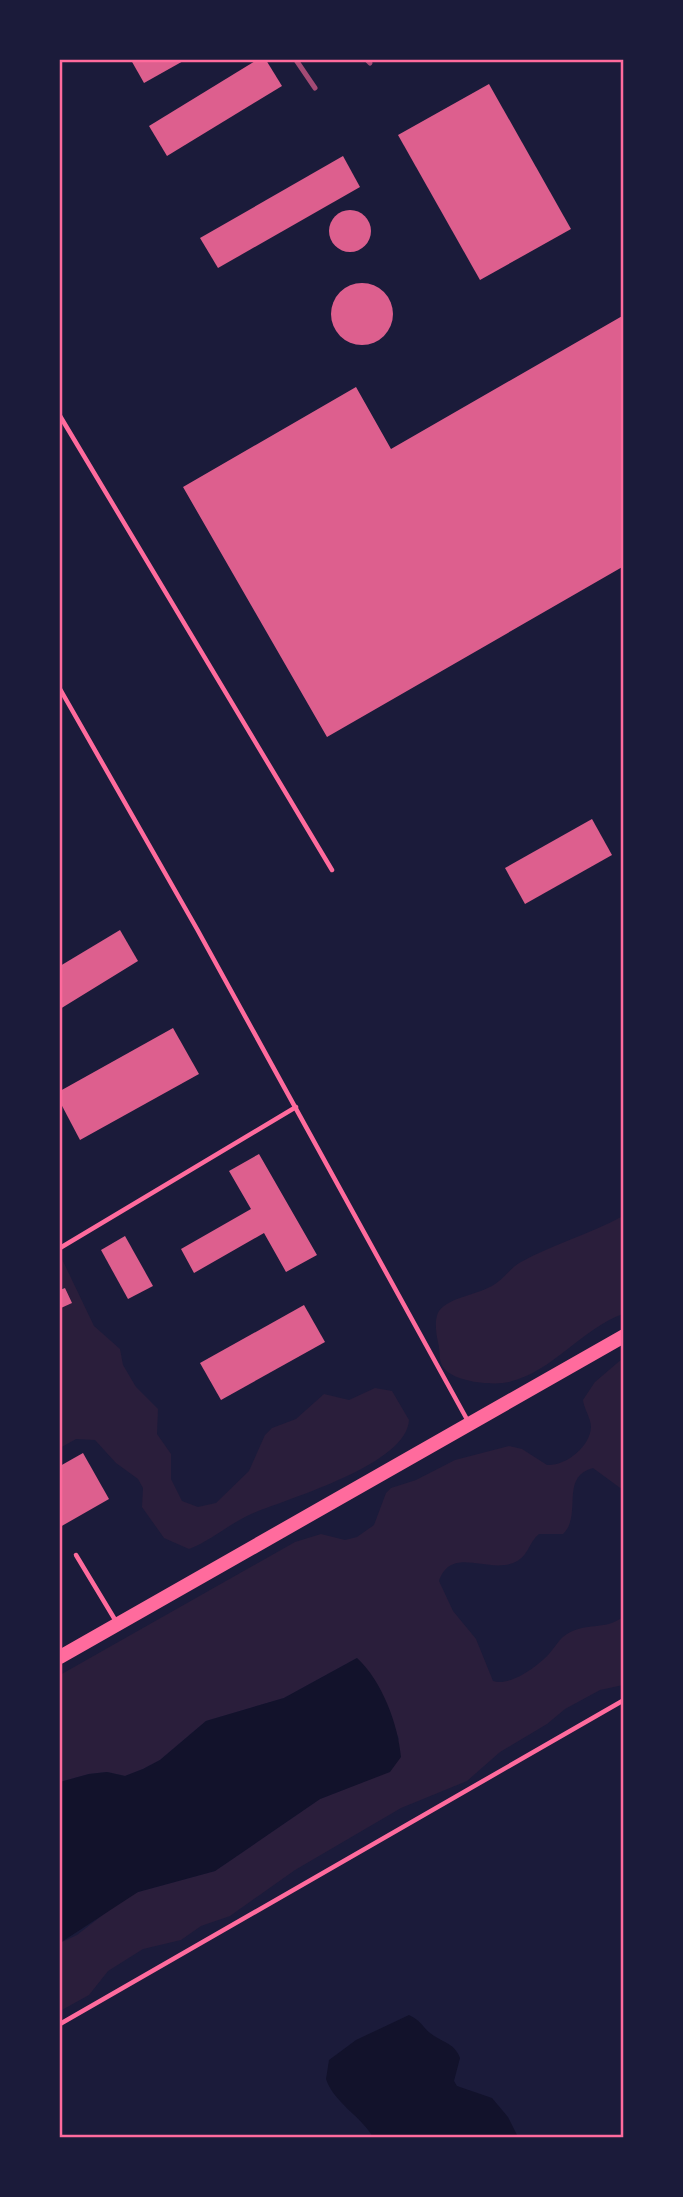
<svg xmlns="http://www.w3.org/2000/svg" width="683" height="2197" font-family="'Roboto Condensed',sans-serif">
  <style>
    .green { fill: #2a1e3b }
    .water { fill: #12122b }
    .building { fill: #dd5f8e }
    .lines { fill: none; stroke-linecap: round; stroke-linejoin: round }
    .service { stroke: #ff6b9d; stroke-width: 4.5 }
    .secondary { stroke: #ff6b9d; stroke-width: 14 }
    .rail { stroke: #a44b75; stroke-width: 5 }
    .neatline { fill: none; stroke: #ff6b9d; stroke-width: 2.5 }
  </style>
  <rect width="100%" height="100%" fill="#1b1b3a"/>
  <g class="green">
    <path d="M623,1216V1314C581,1329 554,1371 509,1382C493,1386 447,1382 441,1363C439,1357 440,1349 438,1342C436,1333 434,1319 439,1311C450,1297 476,1295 492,1286C503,1280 510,1268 521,1262C554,1244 590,1234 623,1216Z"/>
    <path d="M60,1255L94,1326L120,1349L123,1365L136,1387L158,1409L157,1434L171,1454V1479L182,1501L198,1507L216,1503L249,1471L265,1435L272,1428L296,1419L324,1394L349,1400L375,1388L392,1391L409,1420C407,1465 286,1499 251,1514C229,1524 212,1540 189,1549L164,1538L142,1507L143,1488L138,1479L116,1463L95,1440L76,1439L60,1448Z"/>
    <path d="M623,1358V1490L593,1468C559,1477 583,1515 563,1534H539C528,1543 529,1557 513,1563C486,1573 451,1546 439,1581L453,1611L476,1639L493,1681C510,1687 538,1666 549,1654C555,1647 560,1638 567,1634C586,1622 604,1631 623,1617V1685L600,1690L565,1709L547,1724L500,1752L467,1781L401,1808L295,1870L230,1916L201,1926L181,1940L143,1949L108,1971L89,1995L60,2011V1943L77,1935L122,1900L138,1892L215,1871L320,1799L373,1778L399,1739L385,1705L357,1658L284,1698L206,1721L160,1760L143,1769L125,1776L107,1772L89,1774L60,1782V1675L295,1542L321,1534L345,1540L357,1537L374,1525L386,1493L391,1488L416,1480L455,1460L509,1446L522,1449L547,1465C566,1466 590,1447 591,1427C591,1418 584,1409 583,1400L595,1382Z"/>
  </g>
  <g class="water">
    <path d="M357,1658C382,1681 398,1724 401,1757L390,1772L320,1799L215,1871L138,1892L60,1943V1782L89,1774L107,1772L125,1776L143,1769L160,1760L206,1721L284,1698Z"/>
    <path d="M409,2015C420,2020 422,2026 430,2033C441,2042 455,2043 460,2058L454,2081L457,2086L492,2098L508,2117L518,2137H373C361,2116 334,2103 326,2079L329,2060L356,2040Z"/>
  </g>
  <g class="building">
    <path d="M131,60H185L144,83Z"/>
    <path d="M257,60H266L282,86L167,156L149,126Z"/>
    <path d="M489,84L571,229L480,280L398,135Z"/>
    <path d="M343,156L360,187L218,268L200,238Z"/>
    <circle cx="350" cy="231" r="21"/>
    <circle cx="362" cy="314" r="31"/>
    <path d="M624,315V566L327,737L183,487L356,387L391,449Z"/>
    <path d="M592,819L612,855L525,904L505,868Z"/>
    <path d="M120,930L138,961L60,1009V966Z"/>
    <path d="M173,1028L199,1074L80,1140L60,1102V1091Z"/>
    <path d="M259,1154L317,1255L286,1272L264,1233L194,1273L181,1249L251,1209L229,1171Z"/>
    <path d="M125,1236L153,1286L128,1299L101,1250Z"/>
    <path d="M65,1288L72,1303L61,1308L60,1290Z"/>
    <path d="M304,1305L325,1342L221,1400L200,1363Z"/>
    <path d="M83,1453L109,1499L60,1527V1466Z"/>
  </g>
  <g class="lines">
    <g class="service">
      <path d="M60,416L332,870"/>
      <path d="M60,689L197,929L469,1423"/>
      <path d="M60,1248L296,1107"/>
      <path d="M76,1555L117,1623"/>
      <path d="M60,2024L624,1700"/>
    </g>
    <path class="secondary" d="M60,1657L624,1336"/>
    <g class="rail">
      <path d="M296,60L315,88"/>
      <path d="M367,60L370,63"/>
    </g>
  </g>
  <rect width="683" height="2197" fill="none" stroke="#1b1b3a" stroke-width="122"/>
  <rect x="61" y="61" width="561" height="2075" class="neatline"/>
</svg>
